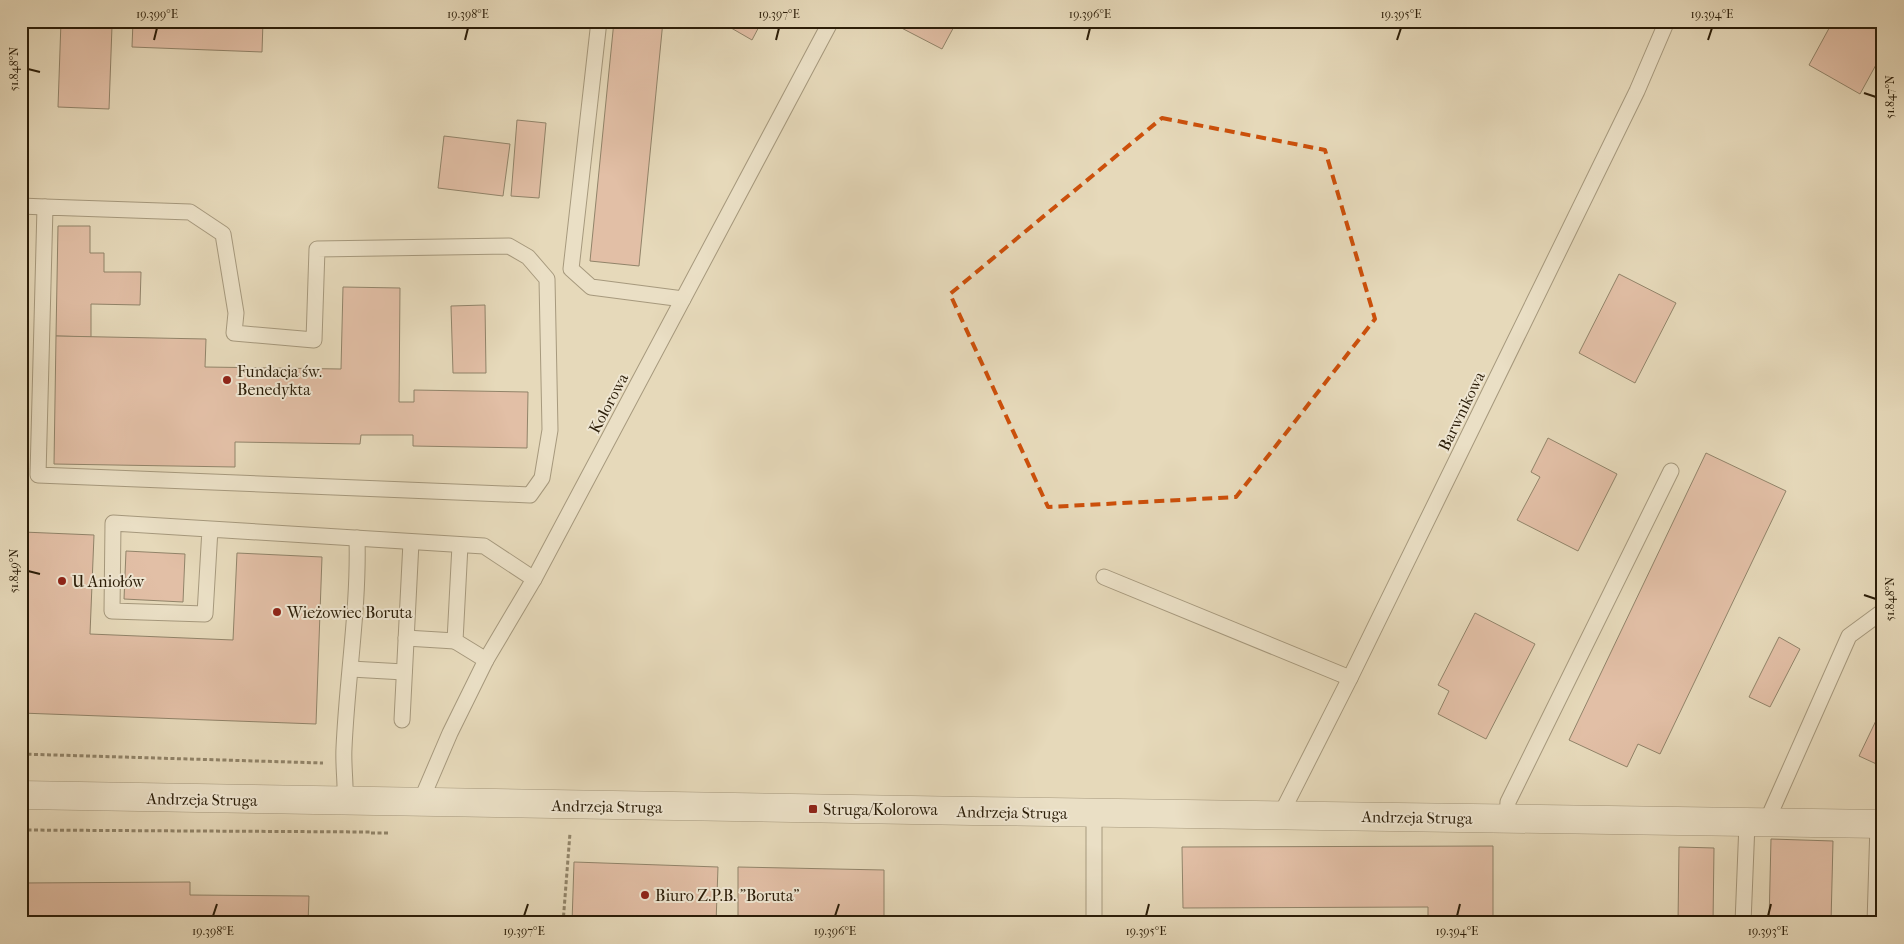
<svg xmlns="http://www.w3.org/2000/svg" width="1904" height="944" font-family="'IM FELL French Canon',serif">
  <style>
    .building { fill: #de9f8e; stroke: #2b1d08 }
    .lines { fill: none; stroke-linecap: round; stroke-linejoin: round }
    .service-casing { stroke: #5a4c34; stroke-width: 17 }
    .tertiary-casing { stroke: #5a4c34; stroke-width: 29 }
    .path { stroke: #2b1d08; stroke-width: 3; stroke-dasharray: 4 2.5; stroke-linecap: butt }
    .service { stroke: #efe6d2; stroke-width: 15 }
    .tertiary { stroke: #efe6d2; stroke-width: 28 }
    .marked { fill: none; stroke: #cc500b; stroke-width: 4; stroke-dasharray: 10 6; stroke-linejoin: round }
    .ticks { fill: none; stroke: #2b1d08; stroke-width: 2 }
    .poi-dot { fill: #8f2418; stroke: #efe6d2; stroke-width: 2 }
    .labels { text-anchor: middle; stroke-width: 4; stroke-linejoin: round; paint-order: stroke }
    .poi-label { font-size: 16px; fill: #2b1d08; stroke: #efe6d2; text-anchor: start }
    .street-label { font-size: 16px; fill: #2b1d08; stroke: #efe6d2 }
    .neatline { fill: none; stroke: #2b1d08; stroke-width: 2 }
    .ticks-label { font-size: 12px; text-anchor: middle; fill: #2b1d08 }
  </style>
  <rect width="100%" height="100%" fill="#e6d9ba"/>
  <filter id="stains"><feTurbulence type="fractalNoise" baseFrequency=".004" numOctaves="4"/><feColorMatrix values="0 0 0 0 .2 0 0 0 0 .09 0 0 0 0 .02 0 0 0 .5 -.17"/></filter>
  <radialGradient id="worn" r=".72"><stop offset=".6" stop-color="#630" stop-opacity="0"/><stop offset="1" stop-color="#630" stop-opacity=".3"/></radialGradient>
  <g class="building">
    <path d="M61,21H133L132,27L112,26L109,109L58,107Z"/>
    <path d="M133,21H263L262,52L132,47Z"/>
    <path d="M614,21H663L639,266L590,261Z"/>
    <path d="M719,21H762L752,40Z"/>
    <path d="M888,21H957L942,49Z"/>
    <path d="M1833,21H1883V52L1860,94L1809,65Z"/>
    <path d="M517,120L546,123L539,198L511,196Z"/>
    <path d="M444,136L510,144L503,196L438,188Z"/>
    <path d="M58,226H90V253H104V272H141L140,305L91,304V337L56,336Z"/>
    <path d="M1619,274L1676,303L1635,383L1579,353Z"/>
    <path d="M343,287L400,288L399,402H414V390L528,392L527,448L413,446V435H361L360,444L235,442V467L54,464L56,336L206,339L205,367L341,369Z"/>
    <path d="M485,305L486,373H453L451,306Z"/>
    <path d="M1548,438L1617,474L1578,551L1517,520L1540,477L1531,472Z"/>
    <path d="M1706,453L1786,491L1660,754L1638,744L1627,767L1569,740Z"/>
    <path d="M23,532L94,535L90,634L233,640L237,553L322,557L316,724L21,713V589Z"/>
    <path d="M126,551L185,554L183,602L124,599Z"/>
    <path d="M1475,613L1535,644L1486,739L1438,714L1449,691L1438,685Z"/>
    <path d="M1779,637L1800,649L1770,707L1749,697Z"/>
    <path d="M1883,706V767L1859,756Z"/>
    <path d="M1771,839L1833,841L1831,923H1769Z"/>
    <path d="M1493,846V923H1428V907L1183,908L1182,847Z"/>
    <path d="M1679,847L1714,848L1713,923H1678Z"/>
    <path d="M574,862L718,867L716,923H572Z"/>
    <path d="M738,867L884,870V923H738Z"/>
    <path d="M190,882V895L309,896L308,923H21V883Z"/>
  </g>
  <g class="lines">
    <g class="service-casing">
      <g id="service">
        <path d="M599,21L571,269L591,287L683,299"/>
        <path d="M21,206L45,207"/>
        <path d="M45,207L190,212L223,234L236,313L234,333L314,340L317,249L509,246L528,257L547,279L550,430L542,478L530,495L38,475Z"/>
        <path d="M210,529L205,614L112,611L113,523L484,546L534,579"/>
        <path d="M460,545L455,641L486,660"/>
        <path d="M1104,577L1350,678"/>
        <path d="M406,638L455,641"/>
        <path d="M351,669L404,672"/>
        <path d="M402,720L411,542"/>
        <path d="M345,801C346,784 343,766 344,748C347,678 359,608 357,538"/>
        <path d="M420,803L450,733L486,660L534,579L831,21"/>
        <path d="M1094,813V923"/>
        <path d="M1281,814L1350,678L1637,91L1667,21"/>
        <path d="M1507,819L1508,802L1671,471"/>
        <path d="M1766,823L1849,636L1883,611"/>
        <path d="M1743,923L1747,823"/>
        <path d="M1875,923L1878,824"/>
      </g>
    </g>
    <g class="tertiary-casing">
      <path id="tertiary" d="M21,795C642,807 1262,815 1883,824"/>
    </g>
    <g class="path">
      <path d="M21,754L323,763"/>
      <path d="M21,830L371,832"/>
      <path d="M371,833H388"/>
      <path d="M563,923L570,833"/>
    </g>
    <use href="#service" class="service"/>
    <use href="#tertiary" class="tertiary"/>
  </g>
  <path d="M0 0H1904V944H0ZM1162,118L1325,150L1375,319L1236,497L1048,507L950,294Z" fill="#e6d9ba" fill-opacity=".55" fill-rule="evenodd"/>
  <path class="marked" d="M1162,118L1325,150L1375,319L1236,497L1048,507L950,294Z"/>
  <path class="ticks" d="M154,40L157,28M465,40L468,28M776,40L779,28M1087,40L1090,28M1397,40L1401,28M1708,40L1712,28M28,69L40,72M1864,93L1876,97M28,571L40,574M1864,595L1876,599M213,916L217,904M524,916L528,904M835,916L839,904M1146,916L1149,904M1457,916L1460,904M1768,916L1771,904"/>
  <g class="poi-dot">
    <circle cx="227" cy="380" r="5"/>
    <circle cx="62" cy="581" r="5"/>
    <circle cx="277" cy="612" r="5"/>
    <rect x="808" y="804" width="10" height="10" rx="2.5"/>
    <circle cx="645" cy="895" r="5"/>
  </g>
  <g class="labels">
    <g class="poi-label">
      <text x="237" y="377">Fundacja św.<tspan x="237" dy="18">Benedykta</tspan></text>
      <text x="72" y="587">U Aniołów</text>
      <text x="287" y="618">Wieżowiec Boruta</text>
      <text x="823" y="815">Struga/Kolorowa</text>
      <text x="655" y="901">Biuro Z.P.B. "Boruta"</text>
    </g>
    <g class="street-label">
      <text transform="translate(608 403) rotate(-62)" y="6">Kolorowa</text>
      <text transform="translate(1461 411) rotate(-64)" y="6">Barwnikowa</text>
      <text transform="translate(202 799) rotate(1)" y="6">Andrzeja Struga</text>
      <text transform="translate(607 806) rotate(1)" y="6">Andrzeja Struga</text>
      <text transform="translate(1012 812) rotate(1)" y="6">Andrzeja Struga</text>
      <text transform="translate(1417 817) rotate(1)" y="6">Andrzeja Struga</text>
    </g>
  </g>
  <rect width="1904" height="944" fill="none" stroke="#e6d9ba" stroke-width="55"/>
  <rect x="28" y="28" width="1848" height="888" class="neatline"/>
  <g class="ticks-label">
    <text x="157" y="18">19.399°E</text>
    <text x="468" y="18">19.398°E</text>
    <text x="779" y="18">19.397°E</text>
    <text x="1090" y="18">19.396°E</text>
    <text x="1401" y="18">19.395°E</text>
    <text x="1712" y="18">19.394°E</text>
    <text transform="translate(14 69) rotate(-90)" y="4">51.848°N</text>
    <text transform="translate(1890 97) rotate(-90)" y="4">51.847°N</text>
    <text transform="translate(14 571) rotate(-90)" y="4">51.849°N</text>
    <text transform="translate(1890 599) rotate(-90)" y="4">51.848°N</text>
    <text x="213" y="935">19.398°E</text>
    <text x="524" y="935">19.397°E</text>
    <text x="835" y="935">19.396°E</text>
    <text x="1146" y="935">19.395°E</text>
    <text x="1457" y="935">19.394°E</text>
    <text x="1768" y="935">19.393°E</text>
  </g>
  <rect width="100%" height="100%" filter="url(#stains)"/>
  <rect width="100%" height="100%" fill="url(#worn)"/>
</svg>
